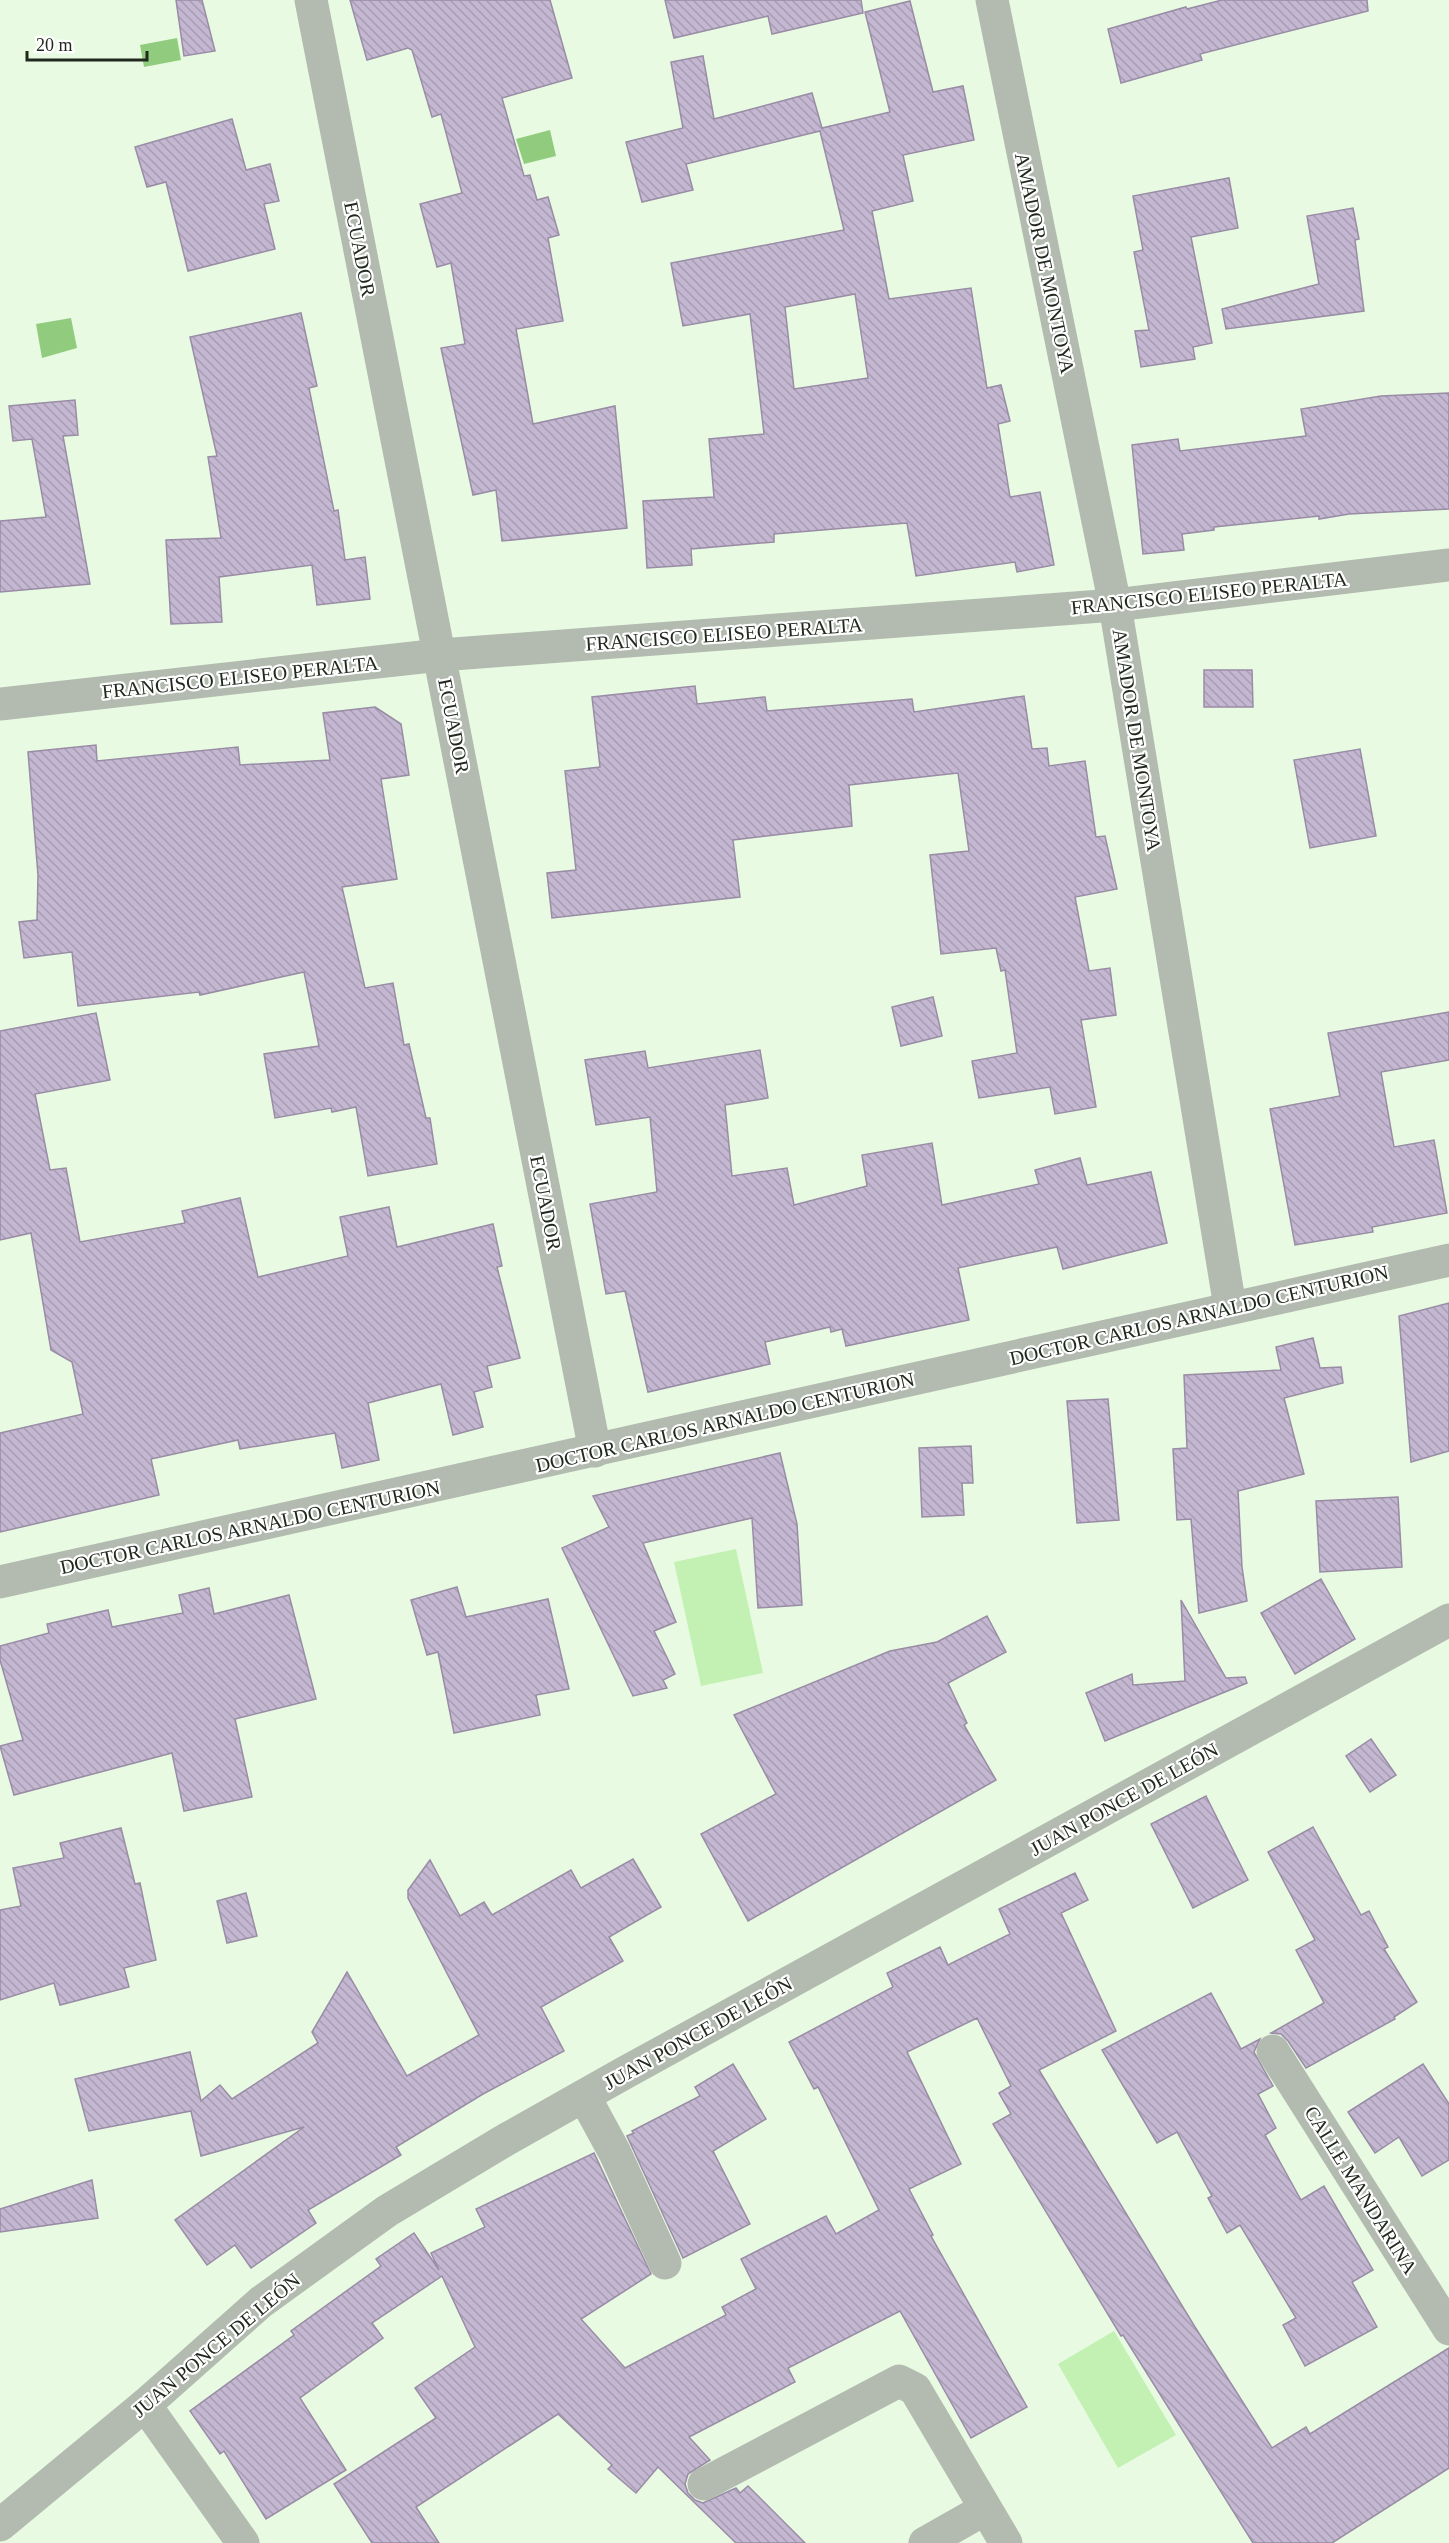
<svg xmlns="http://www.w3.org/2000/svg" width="1449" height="2543" font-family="Georgia,serif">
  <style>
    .park { fill: #c2f1b3 }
    .water { fill: #91cc7e }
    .building { fill: url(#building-back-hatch); stroke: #998ca5; stroke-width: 1.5; fill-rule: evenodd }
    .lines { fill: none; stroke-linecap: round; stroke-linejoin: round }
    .minor { stroke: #b3bbb0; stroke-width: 33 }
    .labels { text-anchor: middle; stroke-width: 4.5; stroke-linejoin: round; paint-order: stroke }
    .street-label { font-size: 20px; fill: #21281e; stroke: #fff }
  </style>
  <defs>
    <pattern id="building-back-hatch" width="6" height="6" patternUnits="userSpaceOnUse" patternTransform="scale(1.5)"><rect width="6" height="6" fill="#c4b7d1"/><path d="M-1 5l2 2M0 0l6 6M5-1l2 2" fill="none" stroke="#a89db3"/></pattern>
  </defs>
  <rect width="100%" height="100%" fill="#e8fbe2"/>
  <g class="park">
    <path d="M736,1549L763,1673L701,1686L674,1562Z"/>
    <path d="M1114,2331L1176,2435L1118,2468L1058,2364Z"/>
  </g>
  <g class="water">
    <path d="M177,38L181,60L144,67L140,45Z"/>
    <path d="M550,130L556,156L524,164L516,139Z"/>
    <path d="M71,318L77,348L42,358L36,324Z"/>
  </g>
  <g class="building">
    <path d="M176,0H202L215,51L184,56Z"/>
    <path d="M350,0H550L572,78L502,98L524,176L530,175L537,200L548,197L559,235L548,238L563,321L516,329L533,424L615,406L627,528L502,541L496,490L473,495L441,348L465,344L451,263L437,267L420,204L462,193L441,114L432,117L412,50L408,48L367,60Z"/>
    <path d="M665,0H861L863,13L772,34L768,16L674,38Z"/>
    <path d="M1222,0H1367L1368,11L1200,54L1202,60L1121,83L1108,29L1186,7L1187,9Z"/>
    <path d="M910,1L933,92L963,86L974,140L903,155L913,201L872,211L889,299L971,288L987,388L1001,385L1010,421L998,424L1010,497L1040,492L1054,565L1017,572L1015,562L916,576L907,523L774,534V542L691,549L692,565L647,568L643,501L714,497L709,439L764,434L750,314L683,326L671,263L844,230L820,131L686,164L693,190L642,202L626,142L683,128L671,62L703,56L714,119L812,93L822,128L890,112L865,12ZM855,294L868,378L794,389L785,307Z"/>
    <path d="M232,119L246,170L270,164L279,201L264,204L275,249L188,271L166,182L147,187L135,147Z"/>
    <path d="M1229,178L1238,228L1191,237L1212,343L1193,347L1195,359L1141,367L1135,331L1149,330L1134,252L1143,250L1133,196Z"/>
    <path d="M1353,208L1359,239L1355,240L1364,311L1226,329L1222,309L1319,284L1307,216Z"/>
    <path d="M301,313L317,386L309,388L334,511L338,510L345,560L365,557L370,599L317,605L312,565L219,577L222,622L171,624L166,540L221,538L208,457L217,456L190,337Z"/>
    <path d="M1449,393V509L1349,514L1319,519V516L1214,527V530L1182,534L1184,550L1143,554L1132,445L1178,439L1180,451L1306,436L1301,409L1381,396Z"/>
    <path d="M75,400L78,435L63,436L90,584L0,592V521L46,517L32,439L13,441L9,406Z"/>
    <path d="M1204,670H1252L1253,707H1204Z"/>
    <path d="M695,686L697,704L765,697L767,711L912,699L914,712L1024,696L1032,749L1047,748L1049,766L1085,761L1096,837L1105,836L1117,889L1075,897L1089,971L1110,968L1116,1015L1081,1020L1096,1107L1055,1114L1050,1087L979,1098L972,1061L1017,1053L1005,970L1001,971L996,948L941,954L930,855L969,851L958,773L849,785L852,826L733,840L740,897L552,918L547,873L576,870L565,771L600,767L592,697Z"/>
    <path d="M375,707L401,724L409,775L381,779L397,879L342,887L365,988L393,983L404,1045L409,1044L426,1118H430L437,1164L368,1176L356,1107L332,1112L331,1108L275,1118L264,1054L319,1046L304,972L200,995L199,992L78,1006L72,952L24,958L19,922L37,920L38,875L28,752L96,745L97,761L238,747L240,765L330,760L323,713Z"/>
    <path d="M1360,749L1376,836L1310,848L1294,760Z"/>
    <path d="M933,997L942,1036L901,1046L892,1007Z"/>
    <path d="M1449,1012V1060L1381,1072L1394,1147L1434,1140L1447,1213L1372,1227L1373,1232L1295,1245L1270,1109L1340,1096L1328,1033Z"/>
    <path d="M96,1013L110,1080L35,1094L50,1170L66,1168L80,1242L185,1223L182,1211L240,1198L258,1277L348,1256L340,1217L389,1207L397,1247L493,1224L502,1266L497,1267L520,1358L487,1366L492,1387L474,1392L483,1427L453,1435L441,1384L368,1403L379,1460L342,1468L335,1433L240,1449L238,1440L151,1459L159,1495L0,1532V1433L83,1414L72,1362L51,1350L31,1233L0,1240V1031Z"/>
    <path d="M760,1050L768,1098L725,1105L732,1176L787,1168L794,1205L867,1186L862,1155L932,1143L942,1205L1039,1184L1035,1170L1080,1158L1087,1185L1151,1172L1167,1243L1063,1269L1057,1247L958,1268L969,1320L846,1346L842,1329L831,1332L830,1327L765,1342L770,1364L648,1392L625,1291L606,1294L590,1204L657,1192L650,1117L596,1125L585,1060L645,1051L648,1068Z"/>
    <path d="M1449,1303V1451L1411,1462L1399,1316Z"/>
    <path d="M1313,1338L1320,1368L1341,1367L1343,1383L1284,1398L1304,1474L1238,1491L1242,1567L1247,1601L1199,1613L1191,1519L1177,1520L1173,1449L1187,1448L1184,1375L1281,1370L1276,1347Z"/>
    <path d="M1108,1399L1119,1520L1077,1523L1067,1401Z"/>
    <path d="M971,1446L973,1483H962L964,1515L922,1517L919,1448Z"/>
    <path d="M780,1453L797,1524L802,1605L758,1608L752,1518L643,1543L676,1622L654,1631L675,1674L663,1680L667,1688L633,1696L562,1548L609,1527L593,1496Z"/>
    <path d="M1398,1497L1402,1567L1320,1572L1316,1501Z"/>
    <path d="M1321,1579L1355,1639L1295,1674L1261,1613Z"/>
    <path d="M457,1587L466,1617L548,1599L569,1689L536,1695L540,1715L454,1733L438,1652L427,1655L411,1600Z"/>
    <path d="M209,1588L214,1614L289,1595L316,1699L235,1719L252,1797L184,1811L172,1753L14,1795L0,1746L23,1740L0,1660V1646L49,1633L47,1624L108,1610L112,1627L183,1613L179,1595Z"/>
    <path d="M1181,1600L1226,1678L1245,1677L1247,1683L1105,1741L1086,1693L1132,1674L1133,1685L1185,1681Z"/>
    <path d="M987,1616L1006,1652L948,1683L967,1723L964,1725L996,1780L748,1921L701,1834L776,1794L734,1715L890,1651L937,1642Z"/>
    <path d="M1371,1739L1396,1775L1370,1792L1346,1756Z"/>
    <path d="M1206,1796L1248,1880L1193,1908L1151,1824Z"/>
    <path d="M1313,1827L1361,1915L1369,1911L1388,1947L1384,1949L1417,2002L1394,2017L1395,2019L1306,2068L1288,2041L1281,2034L1271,2033L1324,2003L1296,1950L1315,1940L1268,1852Z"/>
    <path d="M121,1828L135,1884L140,1883L156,1960L124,1968L129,1987L60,2005L54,1983L0,2000V1910L21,1906L13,1868L64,1858L60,1843Z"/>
    <path d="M633,1859L661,1907L609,1937L623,1961L541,2007L564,2051L483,2094L396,2147L401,2155L308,2210L316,2223L251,2268L235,2245L207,2265L175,2220L304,2127L201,2156L191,2111L89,2131L75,2079L190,2052L201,2101L220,2085L232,2099L318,2043L312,2032L347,1972L407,2076L479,2035L408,1898V1890L430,1860L460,1916L484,1902L492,1915L571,1870L581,1888Z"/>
    <path d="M1075,1873L1088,1900L1061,1913L1116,2031L1039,2070L1195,2327L1272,2448L1306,2427L1310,2434L1449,2348V2468L1332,2543H1253L1123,2335L1121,2336L993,2124L1011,2114L999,2093L1011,2086L977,2018L907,2052L961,2164L909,2189L933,2235L931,2236L1027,2407L971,2438L900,2311L788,2368L795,2382L689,2437L710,2460L688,2474L685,2484L688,2493L695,2500L703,2503L736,2488L740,2493L748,2486L805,2543H736L658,2467L636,2493L608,2469L612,2465L558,2414L416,2507L439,2543H372L334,2484L436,2418L415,2388L475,2347L442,2276L372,2323L383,2338L300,2398L346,2470L266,2519L224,2451L220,2454L190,2411L294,2335L291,2331L381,2266L376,2259L414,2233L439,2270L431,2253L485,2227L476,2209L594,2153L651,2274L581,2319L625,2368L726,2315L722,2307L756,2289L741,2259L826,2216L836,2234L879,2210L818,2087L814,2089L789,2042L893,1987L887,1973L940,1947L948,1965L1010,1934L999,1909Z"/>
    <path d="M246,1893L257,1936L227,1943L217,1901Z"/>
    <path d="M1211,1993L1241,2049L1260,2039L1254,2052L1273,2086L1258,2094L1276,2128L1265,2135L1301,2200L1324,2186L1373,2270L1352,2282L1377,2327L1305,2366L1283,2325L1296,2318L1240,2225L1227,2233L1208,2198L1212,2196L1177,2132L1157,2143L1102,2050Z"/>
    <path d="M733,2064L766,2119L713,2151L750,2224L683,2258L627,2136L634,2133L632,2131L700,2096L695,2087Z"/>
    <path d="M1423,2064L1449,2104V2160L1422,2176L1399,2137L1375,2153L1348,2112Z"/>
    <path d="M92,2180L98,2218L0,2232V2209Z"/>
  </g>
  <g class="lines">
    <g class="minor">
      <path d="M311,0L595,1451"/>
      <path d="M992,0L1115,605L1230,1307"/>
      <path d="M0,704L440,655L1115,605L1449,565"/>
      <path d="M0,1582L1449,1260"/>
      <path d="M1273,2051L1449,2329"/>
      <path d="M584,2096L615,2153L665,2263"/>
      <path d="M145,2405L243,2543"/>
      <path d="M704,2484L899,2381L915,2389L1006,2543"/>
      <path d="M0,2525L145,2405L261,2302L387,2211L507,2139L626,2072L1449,1620"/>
      <path d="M925,2543L985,2509"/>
    </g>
  </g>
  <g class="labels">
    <g class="street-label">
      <text transform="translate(360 249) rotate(79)" y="7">ECUADOR</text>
      <text transform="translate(1045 263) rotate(78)" y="7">AMADOR DE MONTOYA</text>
      <text transform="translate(1209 593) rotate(-6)" y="7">FRANCISCO ELISEO PERALTA</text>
      <text transform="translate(724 634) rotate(-4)" y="7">FRANCISCO ELISEO PERALTA</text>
      <text transform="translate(240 677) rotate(-6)" y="7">FRANCISCO ELISEO PERALTA</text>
      <text transform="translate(454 726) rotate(79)" y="7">ECUADOR</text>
      <text transform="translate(1137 740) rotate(81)" y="7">AMADOR DE MONTOYA</text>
      <text transform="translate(546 1203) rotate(79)" y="7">ECUADOR</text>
      <text transform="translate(1199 1315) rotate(-13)" y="7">DOCTOR CARLOS ARNALDO CENTURION</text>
      <text transform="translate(725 1422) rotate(-13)" y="7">DOCTOR CARLOS ARNALDO CENTURION</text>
      <text transform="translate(250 1527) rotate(-12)" y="7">DOCTOR CARLOS ARNALDO CENTURION</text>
      <text transform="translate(1124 1799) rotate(-29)" y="7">JUAN PONCE DE LEÓN</text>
      <text transform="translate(698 2033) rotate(-29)" y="7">JUAN PONCE DE LEÓN</text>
      <text transform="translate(1361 2190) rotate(58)" y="7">CALLE MANDARINA</text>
      <text transform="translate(216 2345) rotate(-40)" y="7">JUAN PONCE DE LEÓN</text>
    </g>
  </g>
  <path d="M27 51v9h120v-9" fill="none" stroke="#21281e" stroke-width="3"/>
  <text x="36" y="51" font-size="18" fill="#21281e" stroke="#ffffff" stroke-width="4.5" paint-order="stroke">20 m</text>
</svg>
